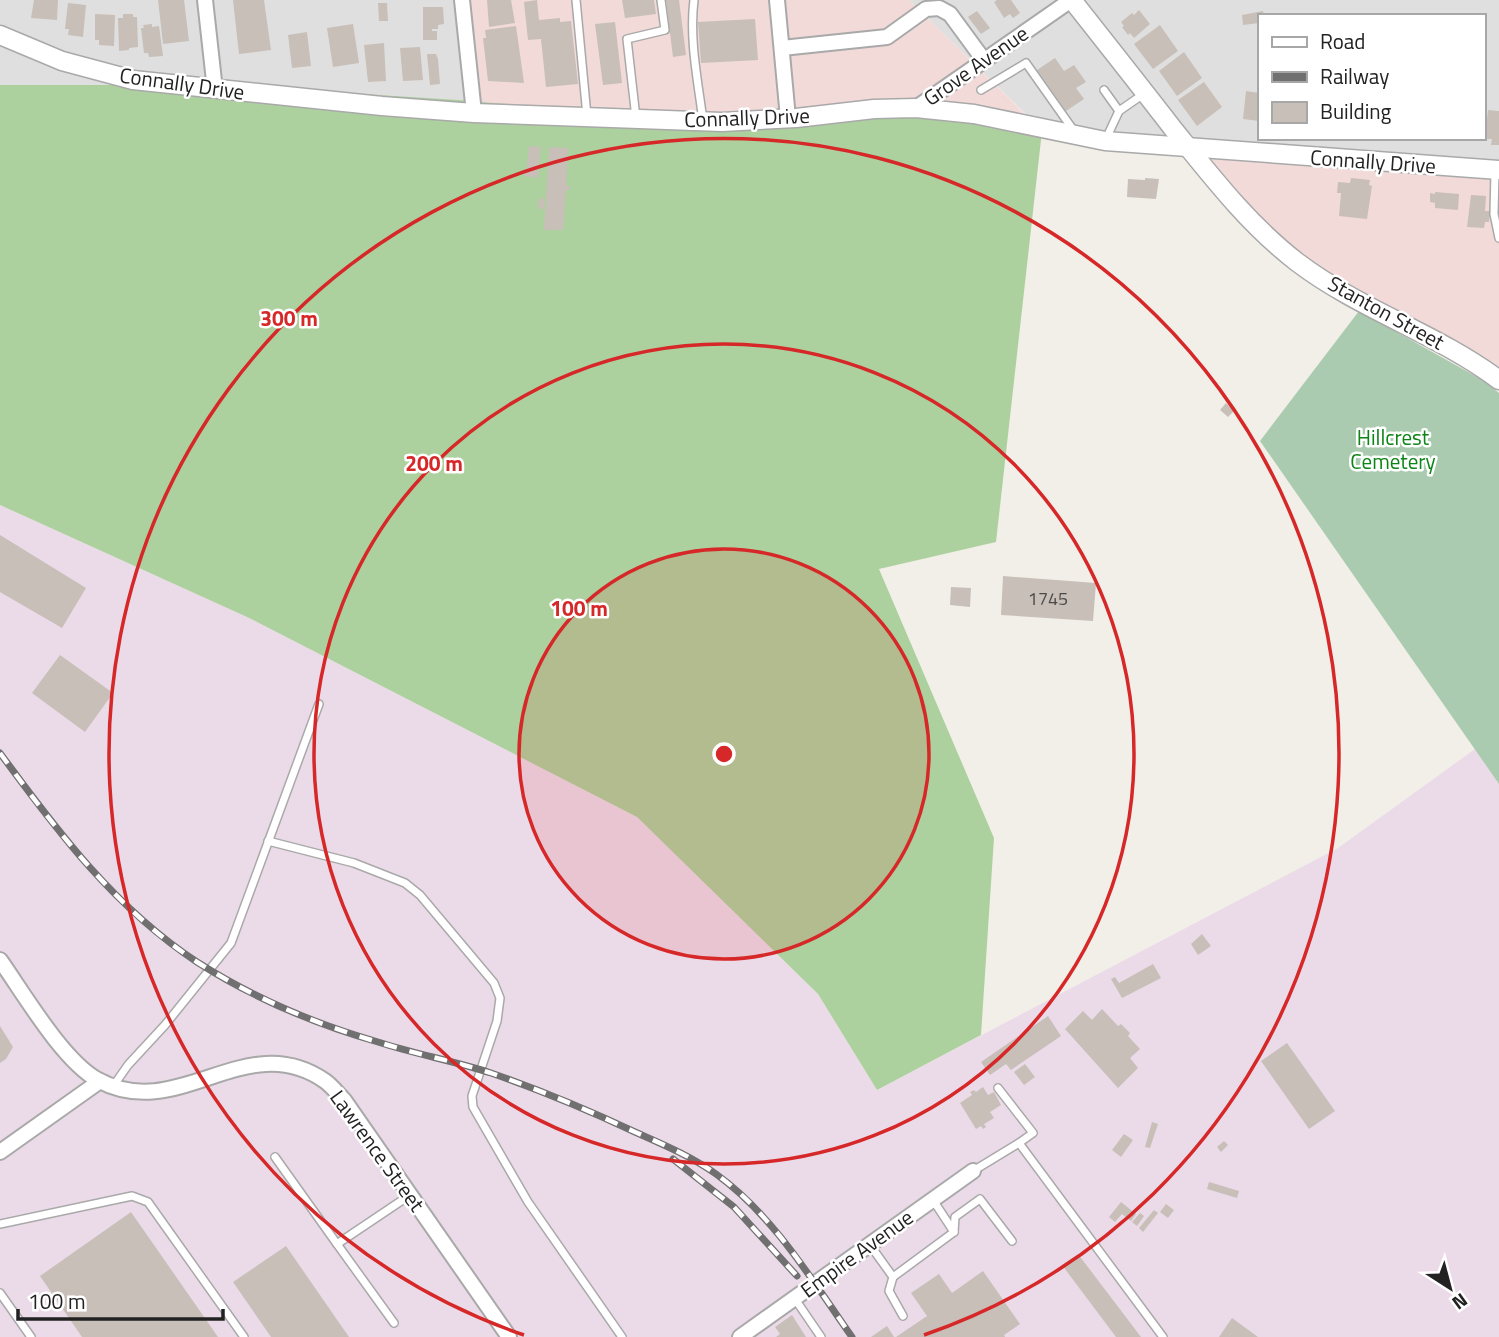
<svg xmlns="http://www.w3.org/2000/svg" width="1499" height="1337" font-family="'Titillium Web',sans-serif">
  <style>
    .residential { fill: #e0dfdf; fill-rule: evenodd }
    .commercial { fill: #f2dad9 }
    .industrial { fill: #ebdbe8 }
    .forest { fill: #add19e }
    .cemetery { fill: #aacbaf }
    .building { fill: #c7bfb8 }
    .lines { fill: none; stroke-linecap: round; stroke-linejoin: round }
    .service-casing { stroke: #a9a9a9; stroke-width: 10 }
    .minor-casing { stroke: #a9a9a9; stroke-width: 18 }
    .tertiary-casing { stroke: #a9a9a9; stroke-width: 21 }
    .service { stroke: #fff; stroke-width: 7 }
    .minor { stroke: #fff; stroke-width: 14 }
    .tertiary { stroke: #fff; stroke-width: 18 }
    .rail-casing { stroke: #707070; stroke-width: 7 }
    .rail { stroke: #fff; stroke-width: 4.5; stroke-dasharray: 13; stroke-linecap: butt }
    .ring { fill: none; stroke: #d62828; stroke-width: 3.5 }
    .labels { text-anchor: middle; stroke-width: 5; stroke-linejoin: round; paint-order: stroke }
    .number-label { font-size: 18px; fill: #4b4948 }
    .street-label { font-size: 21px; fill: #222; stroke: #fff }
    .park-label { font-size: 21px; fill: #0c8416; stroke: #fff }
    .centre { fill: #d62828; stroke: #fff; stroke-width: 3.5 }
    .ring-label { font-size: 21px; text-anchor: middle; font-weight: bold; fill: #d62828; stroke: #fff; stroke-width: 5; stroke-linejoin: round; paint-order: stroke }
  </style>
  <rect width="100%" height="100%" fill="#f2efe9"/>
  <g class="residential">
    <path d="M0,0H456L467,101L219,85H0Z"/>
    <path d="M909,0H1499V160L1186,146L1043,131ZM1259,16H1483V138H1259Z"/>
  </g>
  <g class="commercial">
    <path d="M456,0H909L1042,131L703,122L467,101Z"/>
    <path d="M1186,146L1499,160V371L1387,317L1258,231Z"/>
  </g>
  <path class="industrial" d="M0,505L247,617L637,817L818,994L877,1090L1338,848L1475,749L1499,784V1337H0Z"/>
  <path class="forest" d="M0,85H219L459,100L703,122L926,102L1042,131L996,542L879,569L994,838L981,1035L877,1090L818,994L637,817L247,617L0,505Z"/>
  <path class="cemetery" d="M1359,311L1486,382L1499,393V784L1260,441Z"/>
  <g class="building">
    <path d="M34,0H58L57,20L31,18Z"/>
    <path d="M158,0H184L189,41L163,44Z"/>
    <path d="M233,0H264L271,50L239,54Z"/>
    <path d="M487,0H511L515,23L489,27Z"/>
    <path d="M537,0L539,20L560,18V22L571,21L578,84L546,87L541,39L528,40L524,2Z"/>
    <path d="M622,0H654L656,14L625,18Z"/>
    <path d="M666,0H679L686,55L673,57Z"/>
    <path d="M997,0H1011L1020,13L1013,18L1010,14L1004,18L994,2Z"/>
    <path d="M68,3L86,5L83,37L68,35L69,29H65Z"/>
    <path d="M378,3H387L388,21H379Z"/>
    <path d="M423,7H443L444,24L438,25V29H432V31H437V40H423Z"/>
    <path d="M1139,10L1150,24L1134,38L1130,33L1128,35L1122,27L1124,26L1121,22L1132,13L1134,15Z"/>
    <path d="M977,11L990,28L981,34L968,17Z"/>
    <path d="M1263,11L1264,16H1259V23L1243,25L1242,15Z"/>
    <path d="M95,14L115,15L114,46L99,45V40H95Z"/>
    <path d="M123,14H133V17H137L138,47L129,48V50L119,51L118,18H123Z"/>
    <path d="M755,19L758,60L701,63L698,22Z"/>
    <path d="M615,22L622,83L603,85L595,24Z"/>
    <path d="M152,24V27L159,26L163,56L149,57L148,53H144L141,28H144L143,25Z"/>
    <path d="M353,24L359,63L333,67L327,28Z"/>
    <path d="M1160,25L1178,51L1153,69L1134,44Z"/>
    <path d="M516,26L524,83L488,81L483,38H486L485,30Z"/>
    <path d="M307,32L311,66L292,68L288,35Z"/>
    <path d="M384,43L386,81L368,82L364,45Z"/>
    <path d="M420,47L423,80L403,81L400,48Z"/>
    <path d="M1184,52L1202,78L1177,96L1159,71Z"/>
    <path d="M427,54H436L438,59L440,84L430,85Z"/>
    <path d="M1055,58L1064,71L1074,65L1086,82L1076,88L1084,99L1066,111L1037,70Z"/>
    <path d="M1204,82L1222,107L1197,126L1178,100Z"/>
    <path d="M1246,91L1259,93V121L1243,119Z"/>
    <path d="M1488,110L1499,111V145H1491L1492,139H1485Z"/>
    <path d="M529,146L541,147L538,178L524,176V173H526Z"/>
    <path d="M549,147L568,148L566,185L570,186V190H566L563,230H544Z"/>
    <path d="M1145,178L1159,179L1156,199L1127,197L1128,179L1145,180Z"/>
    <path d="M1351,178L1370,180L1369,185L1372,186L1367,219L1339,216L1341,193H1337L1338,182L1350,183Z"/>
    <path d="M1435,192L1459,194L1458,210L1435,208V203L1430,202V193L1435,194Z"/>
    <path d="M1471,195L1486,196L1485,211H1490L1489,222H1485L1484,228L1467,227Z"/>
    <path d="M539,198L544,199V209L538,208Z"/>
    <path d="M1226,403L1234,411L1228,417L1220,410Z"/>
    <path d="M0,535L86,588L62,628L0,592Z"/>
    <path d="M1003,576L1096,583L1093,621L1001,615Z"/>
    <path d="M951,587L971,588L970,607L950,605Z"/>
    <path d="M60,655L113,693L85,732L32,693Z"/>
    <path d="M1202,934L1211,946L1198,955L1191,944Z"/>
    <path d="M1153,964L1161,978L1122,998L1111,979L1115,977L1119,983Z"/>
    <path d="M1102,1009L1118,1026L1121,1024L1130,1033L1128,1036L1140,1049L1130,1058L1138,1068L1118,1088L1065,1029L1083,1011L1092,1020Z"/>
    <path d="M1048,1016L1061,1036L1011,1070L1006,1064L990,1075L981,1062Z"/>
    <path d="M0,1026L13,1047L6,1059L0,1063Z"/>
    <path d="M1287,1043L1335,1111L1309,1129L1261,1061Z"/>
    <path d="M1025,1064L1035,1077L1024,1085L1014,1072Z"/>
    <path d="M983,1087L988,1095L994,1092L1001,1105L990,1112L994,1118L984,1124L986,1127L983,1129L981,1126L976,1129L960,1103L972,1095L970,1092L974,1090L976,1092Z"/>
    <path d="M1152,1122L1158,1124L1150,1148L1145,1147Z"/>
    <path d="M1124,1134L1133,1140L1121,1157L1112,1150Z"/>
    <path d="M1224,1141L1228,1145L1221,1152L1217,1147Z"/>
    <path d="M1209,1182L1239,1191L1237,1198L1207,1189Z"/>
    <path d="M1121,1202L1136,1214L1131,1221L1122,1214L1115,1222L1109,1217Z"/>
    <path d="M1166,1204L1174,1210L1168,1218L1160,1212Z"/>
    <path d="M1154,1210L1158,1213L1143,1232L1139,1228Z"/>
    <path d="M131,1212L218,1337H82L40,1276Z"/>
    <path d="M1140,1213L1144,1216L1137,1226L1132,1222Z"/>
    <path d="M286,1246L349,1337H271L233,1282Z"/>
    <path d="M1078,1254L1141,1337H1116L1062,1265Z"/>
    <path d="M983,1271L1020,1324L1004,1335L1005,1337H896L927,1316L911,1293L939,1274L952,1293Z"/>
    <path d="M792,1315L806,1337H776L780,1334L775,1327Z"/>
    <path d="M1232,1318L1258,1337H1219Z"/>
    <path d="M887,1326L894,1337H871Z"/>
  </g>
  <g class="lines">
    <g class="service-casing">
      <g id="service">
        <path d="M576,0L587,116"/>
        <path d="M694,0C689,40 698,81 703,121"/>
        <path d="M981,90L1026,63L1074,131"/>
        <path d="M1104,90L1119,111"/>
        <path d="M636,118L627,39L665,30L661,0"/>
        <path d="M1105,141L1119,111L1145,93"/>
        <path d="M1495,171L1494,214L1499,238"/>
        <path d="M268,841L354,863L405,883L420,895L494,983L500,998L497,1021L472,1096L473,1107L528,1202L622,1337"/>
        <path d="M114,1085L128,1065L165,1025L231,943L319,704"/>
        <path d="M998,1088L1033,1133L1019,1143"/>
        <path d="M275,1157L337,1244"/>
        <path d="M973,1171L1019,1143L1163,1337"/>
        <path d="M0,1224L132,1196L148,1202L244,1337"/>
        <path d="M954,1232L955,1217L980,1199L1012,1241"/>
        <path d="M870,1245L893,1277L954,1232L933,1200"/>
        <path d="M893,1277L889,1291L903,1316"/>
        <path d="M0,1293L31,1337"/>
        <path d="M795,1299L821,1337"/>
        <path d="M394,1323L337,1244L410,1195"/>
      </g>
    </g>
    <g class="minor-casing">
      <g id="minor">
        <path d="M205,0L215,90"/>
        <path d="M462,0L474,113"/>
        <path d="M777,0L788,118"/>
        <path d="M782,48L887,37L926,9L939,8L950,14L983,59"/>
        <path d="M916,108L1071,0"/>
        <path d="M0,960C24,994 63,1061 98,1080C179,1124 246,1026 325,1081C332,1086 338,1094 344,1100L509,1337"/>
        <path d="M0,1152L100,1081"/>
        <path d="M740,1337L973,1171"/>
      </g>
    </g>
    <g class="tertiary-casing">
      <g id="tertiary">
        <path d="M1072,0C1106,43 1140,86 1174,130C1212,177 1249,225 1297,262C1360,310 1436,333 1499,380"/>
        <path d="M0,35L62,61L133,80L382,106L474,113L722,122L796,118L874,109L916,108L974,114L1105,141L1499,170"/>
      </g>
    </g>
    <use href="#service" class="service"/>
    <use href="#minor" class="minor"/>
    <use href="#tertiary" class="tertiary"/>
    <g class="rail-casing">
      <g id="rail">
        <path d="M0,753C57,831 115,908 197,962C252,997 315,1024 378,1042C415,1054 454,1061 491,1073C540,1090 588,1110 635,1132C662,1144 691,1156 716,1174C773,1215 812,1280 852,1337"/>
        <path d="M673,1159L734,1207L797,1276"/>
      </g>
    </g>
    <use href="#rail" class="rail"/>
  </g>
  <circle cx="724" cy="754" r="205" fill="#d62828" fill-opacity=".12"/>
  <g class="ring">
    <circle cx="724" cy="754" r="205"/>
    <circle cx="724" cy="754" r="410"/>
    <path d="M524 1335A615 615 0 1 1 924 1335"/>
  </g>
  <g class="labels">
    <g class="number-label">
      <text x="1048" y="605">1745</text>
    </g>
    <g class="street-label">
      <text transform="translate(976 66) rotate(-35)" y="7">Grove Avenue</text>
      <text transform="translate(182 84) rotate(8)" y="7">Connally Drive</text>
      <text transform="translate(747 118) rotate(-2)" y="7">Connally Drive</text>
      <text transform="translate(1373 162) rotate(4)" y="7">Connally Drive</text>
      <text transform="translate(1386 313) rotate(29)" y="7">Stanton Street</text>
      <text transform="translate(377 1151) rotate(54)" y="7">Lawrence Street</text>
      <text transform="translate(857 1254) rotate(-36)" y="7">Empire Avenue</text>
    </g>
    <g class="park-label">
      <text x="1393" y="445">Hillcrest<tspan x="1393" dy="24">Cemetery</tspan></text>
    </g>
  </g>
  <circle cx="724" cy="754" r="10" class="centre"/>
  <g class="ring-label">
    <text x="289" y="326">300 m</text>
    <text x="434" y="471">200 m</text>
    <text x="579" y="616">100 m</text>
  </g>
  <rect x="1258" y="14" width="228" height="126" fill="#ffffff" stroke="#a7a7a7" stroke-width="2"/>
  <rect x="1272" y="37" width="35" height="10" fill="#ffffff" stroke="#a7a7a7" stroke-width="2"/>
  <text x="1320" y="49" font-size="21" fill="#222222">Road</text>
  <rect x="1272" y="72" width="35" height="10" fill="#707070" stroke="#a7a7a7" stroke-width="2"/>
  <text x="1320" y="84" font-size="21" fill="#222222">Railway</text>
  <rect x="1272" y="102" width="35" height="21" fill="#c7bfb8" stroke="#a7a7a7" stroke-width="2"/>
  <text x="1320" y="119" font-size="21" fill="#222222">Building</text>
  <g transform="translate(1450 1288) rotate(144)" stroke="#ffffff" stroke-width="5" paint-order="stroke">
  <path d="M0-5L12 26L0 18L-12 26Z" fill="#222222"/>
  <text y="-10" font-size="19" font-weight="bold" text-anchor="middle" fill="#222222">N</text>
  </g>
  <path d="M18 1309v10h205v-10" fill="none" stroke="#222222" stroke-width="3.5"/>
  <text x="28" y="1309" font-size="21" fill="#222222" stroke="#ffffff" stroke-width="5" paint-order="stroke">100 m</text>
</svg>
